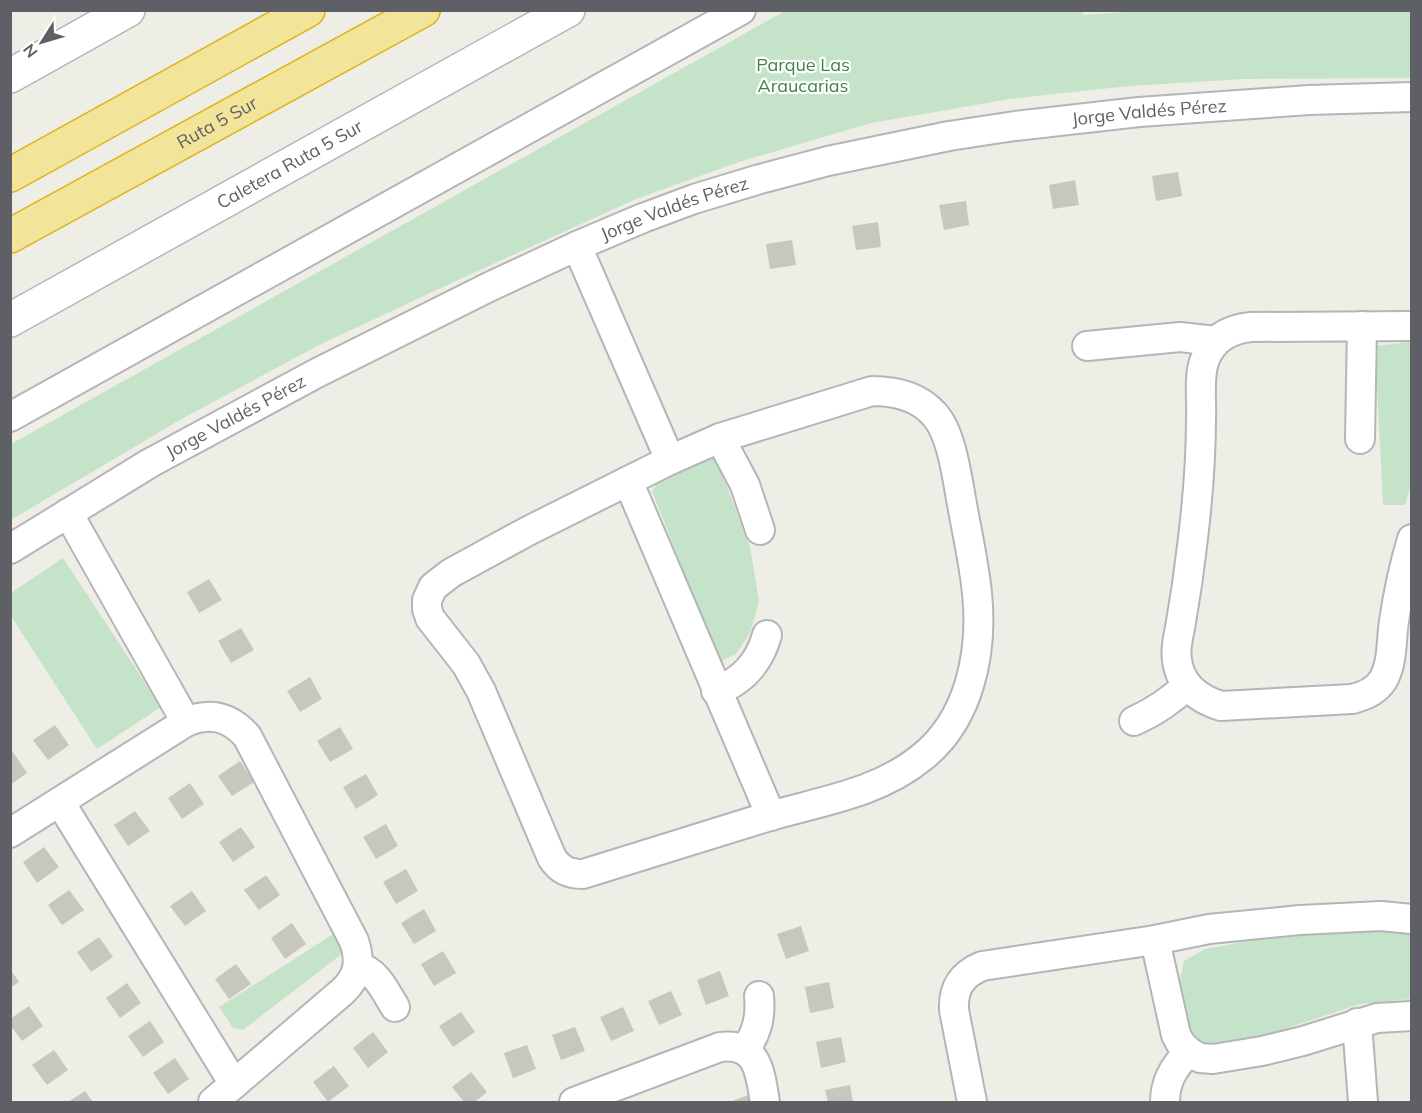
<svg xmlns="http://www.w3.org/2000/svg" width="1422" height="1113" font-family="Mulish,sans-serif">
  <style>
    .green { fill: #c5e3c9 }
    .building { fill: #c7c7c0 }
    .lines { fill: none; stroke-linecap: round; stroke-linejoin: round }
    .minor-casing { stroke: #b3b5b9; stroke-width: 32 }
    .tertiary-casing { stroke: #b3b5b9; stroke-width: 36 }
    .secondary-casing { stroke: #b5b7bc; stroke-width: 36 }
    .motorway-casing { stroke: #dcb518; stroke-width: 36 }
    .minor { stroke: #fff; stroke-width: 28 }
    .tertiary { stroke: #fff; stroke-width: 33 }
    .secondary { stroke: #fff; stroke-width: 33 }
    .motorway { stroke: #f2e599; stroke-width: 33 }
    .labels { text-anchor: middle; stroke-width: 4.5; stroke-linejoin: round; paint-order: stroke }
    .park-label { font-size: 18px; fill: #3f824a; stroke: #fff }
    .street-label { font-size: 18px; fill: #5e6065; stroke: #fff }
  </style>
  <rect width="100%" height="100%" fill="#eeede6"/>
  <g class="green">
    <path d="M1081,10L1084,15L1157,10L1411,11V78L1244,79L1129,86L1010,99L871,123L739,162L636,199L458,280L319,345L178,421L11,520V444L785,11Z"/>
    <path d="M1411,342L1412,482L1405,505H1383L1375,346Z"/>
    <path d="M715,455L750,547L759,601L750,633L736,654L719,662L652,491L663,473Z"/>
    <path d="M63,558L161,707L97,749L11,616V593Z"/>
    <path d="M1360,931L1411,932V999L1360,1004L1224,1049L1201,1046L1190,1033L1179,983L1184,961L1205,949L1259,939Z"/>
    <path d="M335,933L343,953L243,1030L233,1028L219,1007Z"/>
  </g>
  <g class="building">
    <path d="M1178,172L1182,196L1156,201L1152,176Z"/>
    <path d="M1075,180L1079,205L1053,209L1049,185Z"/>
    <path d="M966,201L969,225L944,230L939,205Z"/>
    <path d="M878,222L881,247L856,250L852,226Z"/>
    <path d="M792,240L796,265L770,269L766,244Z"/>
    <path d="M209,579L222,600L199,613L187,592Z"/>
    <path d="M241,628L254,650L231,663L218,641Z"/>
    <path d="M310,677L322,699L300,712L287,691Z"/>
    <path d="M55,725L69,745L48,760L33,740Z"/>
    <path d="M340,727L353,749L330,762L317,741Z"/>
    <path d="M13,752L27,773L10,785V754Z"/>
    <path d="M240,761L254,782L232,796L218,776Z"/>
    <path d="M366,774L378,795L356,809L343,787Z"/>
    <path d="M190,783L204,804L182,819L168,798Z"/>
    <path d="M135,811L150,831L128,846L114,825Z"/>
    <path d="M386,824L398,846L376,859L363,837Z"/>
    <path d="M241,827L255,847L233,862L219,842Z"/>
    <path d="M44,847L59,867L37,883L23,862Z"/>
    <path d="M406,869L418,891L396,904L383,882Z"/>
    <path d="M266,875L280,895L259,910L244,890Z"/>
    <path d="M69,890L84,910L62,925L48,905Z"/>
    <path d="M192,891L206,911L185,926L170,906Z"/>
    <path d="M424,909L436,931L414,944L401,923Z"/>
    <path d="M292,923L306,944L285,959L271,938Z"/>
    <path d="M801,926L809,951L786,959L777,934Z"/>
    <path d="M99,937L113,957L91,972L77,952Z"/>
    <path d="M443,951L456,973L434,986L421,964Z"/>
    <path d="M236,964L251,984L229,999L215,979Z"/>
    <path d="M10,969L19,982L10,988Z"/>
    <path d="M720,971L729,996L706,1005L697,980Z"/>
    <path d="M829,982L834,1008L810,1013L805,987Z"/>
    <path d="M127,983L141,1003L120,1018L106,998Z"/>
    <path d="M671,991L682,1015L659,1025L648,1001Z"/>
    <path d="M29,1006L43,1026L22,1041L10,1025V1019Z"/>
    <path d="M623,1007L634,1031L611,1041L600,1017Z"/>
    <path d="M461,1012L475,1032L453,1047L439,1026Z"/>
    <path d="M150,1021L164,1042L143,1057L128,1036Z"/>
    <path d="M575,1027L585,1051L561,1060L552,1035Z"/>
    <path d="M373,1032L388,1052L368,1068L353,1048Z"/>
    <path d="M841,1037L846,1062L821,1068L816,1042Z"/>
    <path d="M527,1045L536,1069L513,1078L504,1053Z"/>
    <path d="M54,1050L68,1070L47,1085L32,1065Z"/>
    <path d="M175,1058L189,1079L168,1094L153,1073Z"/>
    <path d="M334,1066L349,1086L328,1102L313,1082Z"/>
    <path d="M471,1072L487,1092L475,1102H464L452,1087Z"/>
    <path d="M850,1085L853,1102H828L825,1090Z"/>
    <path d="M85,1091L93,1102H68Z"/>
    <path d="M748,1095L751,1102H730Z"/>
  </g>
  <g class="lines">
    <g class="minor-casing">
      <g id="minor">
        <path d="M577,246L670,460"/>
        <path d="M1412,326L1251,327C1230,329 1213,338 1205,359C1198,376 1202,399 1201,418C1201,468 1196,519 1189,569C1187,588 1183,608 1180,628C1178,638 1175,649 1177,660C1180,685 1198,699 1221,706L1352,699C1365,696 1376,691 1383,680C1393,663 1391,640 1394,621C1398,594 1404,566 1412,539"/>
        <path d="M1087,346L1180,337L1216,341"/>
        <path d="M872,391C895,391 918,396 934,414C952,433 957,478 962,504C967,533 974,563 977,593C983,652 970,720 921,758C878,793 822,801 770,816C707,835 646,855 583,874C569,874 560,870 552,858L481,691L466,664L430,618L427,609V600L433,587L451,573L528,531L670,460L720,438Z"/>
        <path d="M10,417L741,10"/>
        <path d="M720,438L745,485L760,530"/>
        <path d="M1360,439L1362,326"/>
        <path d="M628,481L771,816"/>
        <path d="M68,513L186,722"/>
        <path id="s1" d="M10,549L150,463L317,373L489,287L577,246L643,218L694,199L760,179L828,161L949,136L1015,126L1139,112L1309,100L1412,97"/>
        <path d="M716,691C743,681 759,663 767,635"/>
        <path d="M1134,721C1154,712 1171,701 1187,685"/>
        <path d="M60,802L234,1084"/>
        <path d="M10,833L186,722C210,712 229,716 247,736L354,941C361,962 359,976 342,992L213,1102"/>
        <path d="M1155,940L1176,1035L1181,1044L1189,1052L1200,1058L1213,1059L1262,1051L1303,1041L1377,1018L1412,1016"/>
        <path d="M358,967C377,971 385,991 395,1007"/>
        <path d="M1357,1023L1363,1102"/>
        <path d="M745,1050C757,1033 761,1017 759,996"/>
        <path d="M574,1102L720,1047C759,1042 760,1074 765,1102"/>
        <path d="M972,1102L954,1010C953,988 961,975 982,966L1155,940L1209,929L1300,920L1381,916L1412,919"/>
        <path d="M1165,1102C1165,1081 1174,1066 1189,1052"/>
      </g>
    </g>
    <g class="tertiary-casing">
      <path id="tertiary" d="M10,76L128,10"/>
    </g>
    <g class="secondary-casing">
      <g id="secondary">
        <path id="s2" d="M10,320L568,10"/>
      </g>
    </g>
    <g class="motorway-casing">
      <g id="motorway">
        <path d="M10,175L308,10"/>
        <path id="s3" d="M10,236L423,10"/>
      </g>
    </g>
    <use href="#minor" class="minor"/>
    <use href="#tertiary" class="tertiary"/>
    <use href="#secondary" class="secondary"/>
    <use href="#motorway" class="motorway"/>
  </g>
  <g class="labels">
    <g class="park-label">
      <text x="803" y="71">Parque Las<tspan x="803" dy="21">Araucarias</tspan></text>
    </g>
    <g class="street-label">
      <text dy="6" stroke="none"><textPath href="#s1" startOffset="1234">Jorge Valdés Pérez</textPath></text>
      <text dy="6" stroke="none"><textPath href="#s3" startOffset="236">Ruta 5 Sur</textPath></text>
      <text dy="6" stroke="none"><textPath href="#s2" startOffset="320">Caletera Ruta 5 Sur</textPath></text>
      <text dy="6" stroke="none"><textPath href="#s1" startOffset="748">Jorge Valdés Pérez</textPath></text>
      <text dy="6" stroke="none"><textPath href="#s1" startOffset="262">Jorge Valdés Pérez</textPath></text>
    </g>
  </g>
  <rect width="1422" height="1113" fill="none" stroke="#5e6065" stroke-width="24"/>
  <g transform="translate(42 42) rotate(233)" stroke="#ffffff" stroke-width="4.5" paint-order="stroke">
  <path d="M0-4.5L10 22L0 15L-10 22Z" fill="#5e6065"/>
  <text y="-9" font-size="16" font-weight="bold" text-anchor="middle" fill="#5e6065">N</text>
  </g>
</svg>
